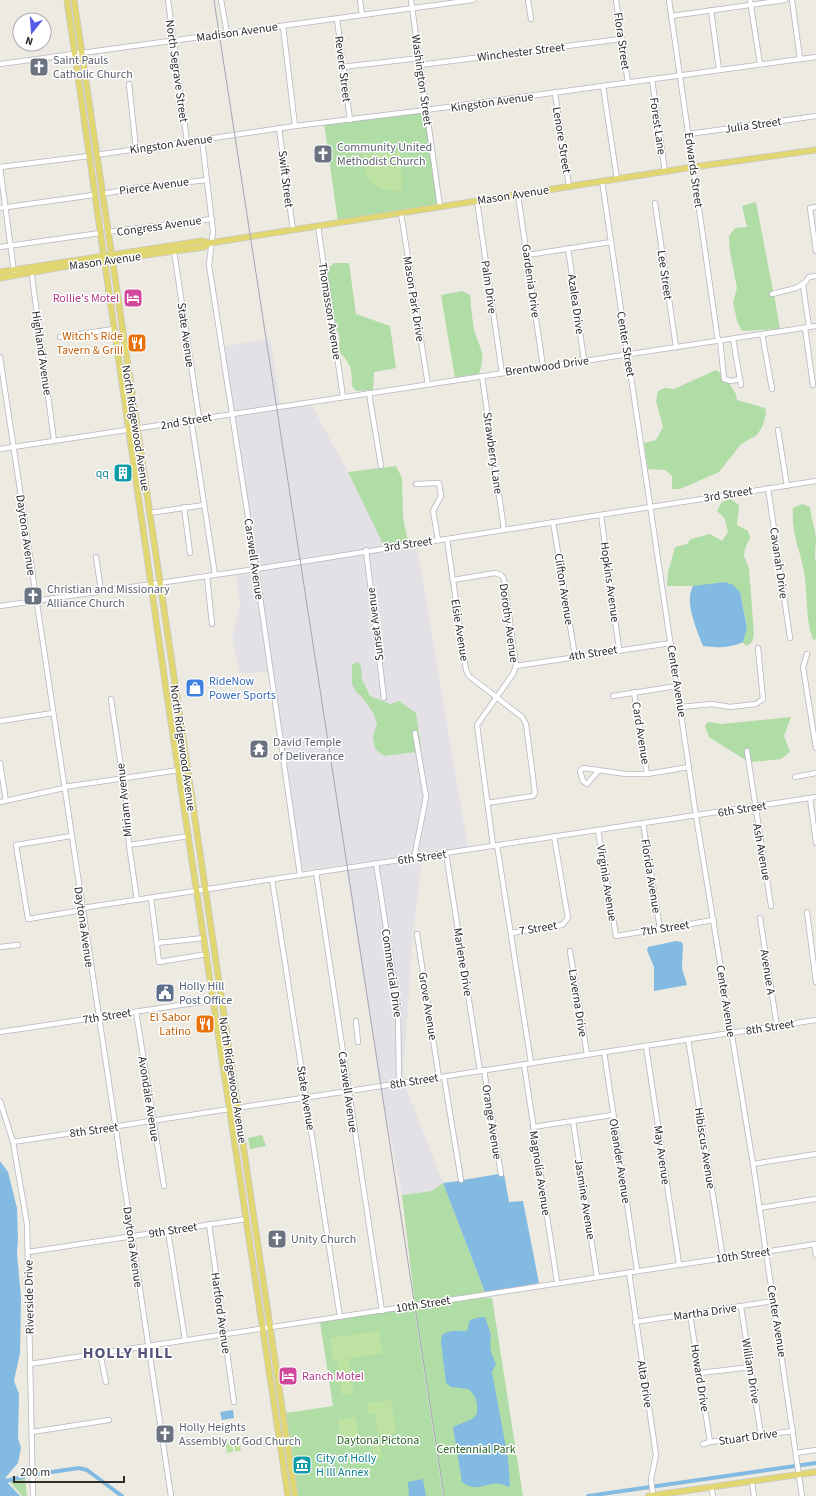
<svg xmlns="http://www.w3.org/2000/svg" width="816" height="1496" font-family="'Source Sans 3',sans-serif">
  <style>
    .industrial { fill: #e3e1e6 }
    .green { fill: #b0dca5 }
    .pitch { fill: #bee2a2 }
    .water { fill: #82bae1 }
    .lines { fill: none; stroke-linecap: round; stroke-linejoin: round }
    .canal { stroke: #82bae1; stroke-width: 4 }
    .minor-casing { stroke: #b5b5bf; stroke-width: 6 }
    .major-casing { stroke: #c8c8c8; stroke-width: 7 }
    .minor { stroke: #fff; stroke-width: 4.5 }
    .major { stroke: #e1d772; stroke-width: 5.5 }
    .rail { stroke: #a5a5b5; stroke-width: 1 }
    .labels { text-anchor: middle; stroke-width: 3; stroke-linejoin: round; paint-order: stroke }
    .street-label { font-size: 12px; fill: #2d2d2d; stroke: #fff }
    .worship-label { font-size: 12px; fill: #5b616d; stroke: #fff; text-anchor: start }
    .hotel-label { font-size: 12px; fill: #b23c85; stroke: #fff; text-anchor: end }
    .food-label { font-size: 12px; fill: #c56008; stroke: #fff; text-anchor: end }
    .culture-label { font-size: 12px; fill: #0d838f; stroke: #fff; text-anchor: end }
    .shop-label { font-size: 12px; fill: #366cbe; stroke: #fff; text-anchor: start }
    .service-label { font-size: 12px; fill: #4e5e75; stroke: #fff; text-anchor: start }
    .park-label { font-size: 12px; fill: #286324; stroke: #fff }
    .district-label { font-size: 16px; font-weight: bold; letter-spacing: 1px; fill: #525479; stroke: #fff }
  </style>
  <rect width="100%" height="100%" fill="#edeae2"/>
  <g class="industrial">
    <path d="M270,338L280,404L233,411L223,347Z"/>
    <path d="M311,404L348,472L384,546L257,566L233,415Z"/>
    <path d="M417,545L468,848L417,855L428,796L420,749V734L416,713L412,710L399,701L390,704L382,701L386,700L368,552Z"/>
    <path d="M365,553L382,701L370,696L362,679L363,673L356,692L361,696L374,714L377,724L373,736L384,756L416,752L424,797L413,856L301,870L258,571Z"/>
    <path d="M254,571L269,672L240,673L232,638L240,605L236,574Z"/>
    <path d="M442,856L422,861L413,934L403,1075L404,1081H401L400,1006L378,865Z"/>
    <path d="M374,865L396,1007L397,1082L381,1084L346,870Z"/>
    <path d="M405,1085L443,1183L432,1191L402,1195L381,1089Z"/>
  </g>
  <g class="green">
    <path d="M426,110L440,207L338,222L324,123Z"/>
    <path d="M756,202L773,291L770,292V296L774,295L780,329L742,331L737,321L733,302L737,288L730,252L729,236L735,228L747,227L742,206Z"/>
    <path d="M334,263H349L356,314L390,326L396,368L374,372L373,390L356,391L352,386C352,370 351,363 339,352C339,344 342,334 335,328L326,270Z"/>
    <path d="M462,291L470,295C471,306 472,318 474,329C479,349 487,351 479,374L455,378L441,295Z"/>
    <path d="M716,370L721,374L723,381L729,383L736,394L737,400L765,408L766,414L763,425L757,435L741,444L719,472L680,489H672V476L665,470L648,469L644,443L656,440L663,427L656,401L658,391L665,388L674,389Z"/>
    <path d="M396,466L402,478L403,517L408,542L384,546L348,472Z"/>
    <path d="M730,499L739,505L737,525L748,531L750,538L745,548L744,556L749,569L754,634L752,642L747,646L742,642L747,627L740,592L725,582L705,586H667L668,573L675,547L687,544L691,539L710,534L722,541L728,532L725,519L717,511L722,502Z"/>
    <path d="M802,504L810,507C811,518 815,528 816,538C816,548 814,552 816,563V639L813,640C805,618 808,595 804,572C800,548 791,535 793,508Z"/>
    <path d="M358,662L361,666L362,679L370,696L390,704L399,701L416,713L421,747L420,749L417,731L413,732L416,752L384,756L375,749L373,736L377,724L374,714L361,696L356,692L352,684V665Z"/>
    <path d="M791,717L784,736L790,752L781,759L751,762L748,748L745,749L747,761L709,737L705,726L708,722L721,724Z"/>
    <path d="M262,1135L266,1146L250,1149L248,1138Z"/>
    <path d="M443,1183L485,1292L415,1304L402,1195L432,1191Z"/>
    <path d="M482,1298H492L523,1496H444L415,1308Z"/>
    <path d="M414,1307L443,1496H298L286,1413L333,1406L320,1322Z"/>
    <path d="M25,1478L27,1496H22L10,1482Z"/>
  </g>
  <g class="pitch">
    <path d="M400,152L401,156L402,191C375,192 363,181 363,154Z"/>
    <path d="M379,1331L383,1353L333,1361L330,1338Z"/>
    <path d="M349,1359L354,1393L342,1395L337,1361Z"/>
    <path d="M391,1400L396,1433L378,1436L375,1414H369L367,1403Z"/>
    <path d="M355,1417L359,1438L341,1441L338,1419Z"/>
    <path d="M233,1438H239L241,1451H235Z"/>
    <path d="M232,1439L233,1452L227,1453L225,1440Z"/>
    <path d="M379,1440L382,1457L374,1458L371,1441Z"/>
  </g>
  <g class="water">
    <path d="M725,582L733,585L740,592L747,628L743,642C730,648 717,648 703,646C697,630 684,602 693,586Z"/>
    <path d="M676,941L681,942L683,944L682,968L687,985L654,991V967L647,950L648,947Z"/>
    <path d="M0,1161L8,1172L17,1208L18,1240L17,1253L21,1298L20,1353L14,1381L19,1394L18,1438L21,1448L18,1463L6,1477V1481L20,1496H0Z"/>
    <path d="M499,1174V1176L504,1174L509,1202L523,1201L539,1283L485,1292L443,1183L459,1181L460,1183L463,1180Z"/>
    <path d="M480,1317H485L491,1335L490,1343L491,1352L496,1364L492,1372L508,1458L510,1485L508,1487C489,1476 480,1496 462,1482L453,1427L472,1419L477,1414C478,1404 477,1396 468,1389L451,1387L446,1383L441,1342L442,1335C451,1329 458,1331 467,1331L470,1320Z"/>
    <path d="M233,1410L234,1418L222,1420L220,1412Z"/>
    <path d="M423,1479L426,1496H409L408,1482Z"/>
  </g>
  <g class="lines">
    <g class="canal">
      <path d="M31,1475L79,1468L87,1470L122,1496"/>
      <path d="M6,1481L26,1476"/>
      <path d="M588,1496L816,1463"/>
    </g>
    <g class="minor-casing">
      <g id="minor">
        <path d="M168,0L187,142"/>
        <path d="M221,0L227,33"/>
        <path d="M360,0L362,15"/>
        <path d="M411,0L440,207"/>
        <path d="M528,0L531,19"/>
        <path d="M616,0L628,83"/>
        <path d="M669,0L718,341"/>
        <path d="M750,0L760,64"/>
        <path d="M792,0L800,59"/>
        <path d="M711,10L719,70"/>
        <path d="M671,16L785,0"/>
        <path d="M337,19L350,120"/>
        <path d="M283,26L295,126"/>
        <path d="M0,64L473,0"/>
        <path d="M420,65L621,39"/>
        <path d="M342,67L420,58"/>
        <path d="M652,79L665,172"/>
        <path d="M129,84L136,149"/>
        <path d="M603,86L617,179"/>
        <path d="M555,93L569,186"/>
        <path d="M279,128L293,230"/>
        <path d="M689,134L816,116"/>
        <path d="M202,140L213,231L209,265L256,569L300,875"/>
        <path d="M96,155L295,126L426,110L816,57"/>
        <path d="M0,167L14,272"/>
        <path d="M0,167L89,156"/>
        <path d="M602,181L696,816L753,1164L802,1496"/>
        <path d="M102,194L141,187L207,180"/>
        <path d="M518,195L543,367"/>
        <path d="M477,201L502,373"/>
        <path d="M655,203L676,347"/>
        <path d="M816,207L810,208L816,251"/>
        <path d="M0,208L94,195"/>
        <path d="M401,213L428,385"/>
        <path d="M318,226L343,397"/>
        <path d="M107,232L212,219"/>
        <path d="M0,247L100,233"/>
        <path d="M568,248L584,360"/>
        <path d="M174,251L199,418"/>
        <path d="M527,255L611,242"/>
        <path d="M31,269L54,441"/>
        <path d="M772,294L796,288L804,283"/>
        <path d="M809,327L803,285L809,277L816,276"/>
        <path d="M805,328L813,385"/>
        <path d="M762,334L772,389"/>
        <path d="M60,337L114,329"/>
        <path d="M733,339L741,385"/>
        <path d="M720,340L724,379L731,381L740,379"/>
        <path d="M0,357L171,1496"/>
        <path d="M482,376L504,530"/>
        <path d="M369,393L381,466"/>
        <path d="M191,419L215,575"/>
        <path d="M778,430L787,486"/>
        <path d="M0,449L816,326"/>
        <path d="M416,484L439,483L441,496L433,511L438,540"/>
        <path d="M768,488L790,638"/>
        <path d="M184,507L190,553"/>
        <path d="M149,513L204,505"/>
        <path d="M601,515L619,649"/>
        <path d="M553,522L575,656"/>
        <path d="M447,539L466,670L469,676L522,717L526,724L535,793L533,796L487,803"/>
        <path d="M366,550L384,698"/>
        <path d="M96,557L101,591"/>
        <path d="M207,576L212,624"/>
        <path d="M453,580L495,573L501,575L504,579L516,666L513,674L477,725L493,845"/>
        <path d="M0,606L256,569L816,481"/>
        <path d="M807,654L803,667L816,748"/>
        <path d="M516,666L671,643"/>
        <path d="M634,692L647,774"/>
        <path d="M613,696L677,686"/>
        <path d="M111,699L127,807L129,845L137,900"/>
        <path d="M681,707L712,704L730,707L756,704L763,699L758,648"/>
        <path d="M0,721L53,713"/>
        <path d="M747,751L771,906"/>
        <path d="M0,763L6,801"/>
        <path d="M599,770L587,784L583,781L580,771L583,768L626,774H647L689,767"/>
        <path d="M795,777L816,773"/>
        <path d="M64,787L179,770"/>
        <path d="M810,798L816,843"/>
        <path d="M0,802L64,788"/>
        <path d="M643,823L660,929"/>
        <path d="M598,830L616,936L714,920"/>
        <path d="M71,836L16,845L28,919L77,911L82,908L816,797"/>
        <path d="M129,845L189,836"/>
        <path d="M497,845L531,1063"/>
        <path d="M446,853L480,1071"/>
        <path d="M414,858L426,797L415,733"/>
        <path d="M376,863L398,1006L399,1084"/>
        <path d="M316,872L382,1311"/>
        <path d="M272,879L340,1317"/>
        <path d="M151,898L159,962L207,954"/>
        <path d="M807,912L816,982"/>
        <path d="M760,918L777,1026"/>
        <path d="M511,933L562,925L568,918L554,836"/>
        <path d="M417,934L439,1078"/>
        <path d="M157,943L204,938"/>
        <path d="M0,947L18,945"/>
        <path d="M570,951L587,1054"/>
        <path d="M136,1012L164,1186"/>
        <path d="M356,1021L358,1042"/>
        <path d="M0,1032L214,1000"/>
        <path d="M688,1039L723,1258"/>
        <path d="M646,1046L679,1264"/>
        <path d="M604,1052L637,1270"/>
        <path d="M524,1064L557,1282"/>
        <path d="M484,1070L501,1174"/>
        <path d="M444,1077L461,1180"/>
        <path d="M0,1101L13,1142L27,1224L33,1496"/>
        <path d="M573,1121L597,1277"/>
        <path d="M533,1127L612,1115"/>
        <path d="M13,1142L816,1020"/>
        <path d="M753,1164L816,1154"/>
        <path d="M759,1208L816,1199"/>
        <path d="M209,1224L234,1402"/>
        <path d="M168,1231L185,1340"/>
        <path d="M814,1244L816,1255"/>
        <path d="M28,1252L246,1219"/>
        <path d="M629,1272L656,1455L651,1479L653,1495"/>
        <path d="M741,1307L761,1435"/>
        <path d="M690,1314L710,1442"/>
        <path d="M635,1322L774,1301"/>
        <path d="M100,1353L106,1382"/>
        <path d="M30,1364L816,1244"/>
        <path d="M700,1373L751,1367"/>
        <path d="M32,1432L109,1420"/>
        <path d="M703,1444L710,1442L793,1431"/>
        <path d="M796,1453L816,1450"/>
        <path d="M752,1481L754,1496"/>
        <path d="M711,1487L713,1496"/>
      </g>
    </g>
    <g class="major-casing">
      <g id="major">
        <path d="M67,0L166,689L288,1496"/>
        <path d="M74,0L295,1496"/>
        <path d="M0,272L202,241L210,243"/>
        <path d="M0,278L73,265L204,247L210,243L693,167L816,150"/>
        <path d="M649,1496L816,1472"/>
      </g>
    </g>
    <use href="#minor" class="minor"/>
    <use href="#major" class="major"/>
    <path class="rail" d="M214,0L444,1496"/>
  </g>
  <defs>
    <g id="church-square" transform="scale(1)"><rect x="-9" y="-9" width="18" height="18" rx="4" fill="#6b7280" stroke="#fff"/><path d="M-1.2-6h2.4v3.5h3.3v2.4h-3.3V6h-2.4V-.1h-3.3v-2.4h3.3Z" fill="#fff"/></g>
    <g id="hotel-square" transform="scale(1)"><rect x="-9" y="-9" width="18" height="18" rx="4" fill="#d1479c" stroke="#fff"/><path d="M-6-4.5h1.5V1H6V5H4.5V3h-9V5H-6ZM-4 0a1.8 1.8 0 1 1 3.6 0ZM.5 0V-2.5h3Q6-2.5 6 0Z" fill="#fff"/></g>
    <g id="restaurant-square" transform="scale(1)"><rect x="-9" y="-9" width="18" height="18" rx="4" fill="#e8710a" stroke="#fff"/><path d="M-5-6h1v4h1v-4h1v4h1v-4h1v5L-1.5 .5V6h-2V.5L-5-1ZM5-6V6H3V1.5H1.5Q1.5-4 5-6Z" fill="#fff"/></g>
    <g id="building-square" transform="scale(1)"><rect x="-9" y="-9" width="18" height="18" rx="4" fill="#0f9aa8" stroke="#fff"/><path d="M-4-6H4V6H1V3H-1V6H-4ZM-2.5-4.3h1.7v1.8h-1.7ZM.8-4.3h1.7v1.8H.8ZM-2.5-1h1.7V.8h-1.7ZM.8-1h1.7V.8H.8Z" fill="#fff"/></g>
    <g id="shop-square" transform="scale(1)"><rect x="-9" y="-9" width="18" height="18" rx="4" fill="#3f7fe0" stroke="#fff"/><path d="M-5-2.5h2.3a2.7 3.5 0 0 1 5.4 0H5L5.5 6h-11ZM-1.5-2.5h3a1.5 2.3 0 0 0-3 0Z" fill="#fff"/></g>
    <g id="temple-square" transform="scale(1)"><rect x="-9" y="-9" width="18" height="18" rx="4" fill="#6b7280" stroke="#fff"/><path d="M0-6L5-2H3V0L6.5 2.5H4V6H1.5V3h-3V6H-4V2.5H-6.5L-3 0V-2H-5Z" fill="#fff"/></g>
    <g id="civic-square" transform="scale(1)"><rect x="-9" y="-9" width="18" height="18" rx="4" fill="#5c6f8a" stroke="#fff"/><path d="M-.6-6.5H3V-4.5H.6V-3L4-1V1h2V6H-6V1h2V-1L-.6-3ZM-1.2 2.5V6h2.4V2.5Z" fill="#fff"/></g>
    <g id="museum-square" transform="scale(1)"><rect x="-9" y="-9" width="18" height="18" rx="4" fill="#0f9aa8" stroke="#fff"/><path d="M0-6L6-3V-2H-6V-3ZM-5-1h2V3h-2ZM-1-1h2V3h-2ZM3-1h2V3H3ZM-6 4H6V6H-6Z" fill="#fff"/></g>
  </defs>
  <g fill-rule="evenodd">
    <use href="#church-square" x="39" y="67"/>
    <use href="#church-square" x="323" y="154"/>
    <use href="#hotel-square" x="133" y="298"/>
    <use href="#restaurant-square" x="137" y="343"/>
    <use href="#building-square" x="123" y="473"/>
    <use href="#church-square" x="33" y="596"/>
    <use href="#shop-square" x="195" y="688"/>
    <use href="#temple-square" x="259" y="749"/>
    <use href="#civic-square" x="165" y="993"/>
    <use href="#restaurant-square" x="205" y="1024"/>
    <use href="#church-square" x="277" y="1239"/>
    <use href="#hotel-square" x="288" y="1376"/>
    <use href="#church-square" x="165" y="1434"/>
    <use href="#museum-square" x="302" y="1465"/>
  </g>
  <g class="labels">
    <g class="street-label">
      <text transform="translate(237 32) rotate(-8)" y="4">Madison Avenue</text>
      <text transform="translate(622 41) rotate(82)" y="4">Flora Street</text>
      <text transform="translate(521 52) rotate(-7)" y="4">Winchester Street</text>
      <text transform="translate(343 69) rotate(83)" y="4">Revere Street</text>
      <text transform="translate(177 71) rotate(82)" y="4">North Segrave Street</text>
      <text transform="translate(422 80) rotate(82)" y="4">Washington Street</text>
      <text transform="translate(492 102) rotate(-8)" y="4">Kingston Avenue</text>
      <text transform="translate(753 125) rotate(-8)" y="4">Julia Street</text>
      <text transform="translate(658 126) rotate(82)" y="4">Forest Lane</text>
      <text transform="translate(562 140) rotate(81)" y="4">Lenore Street</text>
      <text transform="translate(171 144) rotate(-8)" y="4">Kingston Avenue</text>
      <text transform="translate(694 170) rotate(82)" y="4">Edwards Street</text>
      <text transform="translate(286 179) rotate(83)" y="4">Swift Street</text>
      <text transform="translate(154 186) rotate(-8)" y="4">Pierce Avenue</text>
      <text transform="translate(513 195) rotate(-9)" y="4">Mason Avenue</text>
      <text transform="translate(159 226) rotate(-8)" y="4">Congress Avenue</text>
      <text transform="translate(105 261) rotate(-8)" y="4">Mason Avenue</text>
      <text transform="translate(665 275) rotate(82)" y="4">Lee Street</text>
      <text transform="translate(531 281) rotate(82)" y="4">Gardenia Drive</text>
      <text transform="translate(489 287) rotate(82)" y="4">Palm Drive</text>
      <text transform="translate(414 299) rotate(81)" y="4">Mason Park Drive</text>
      <text transform="translate(576 304) rotate(82)" y="4">Azalea Drive</text>
      <text transform="translate(330 311) rotate(81)" y="4">Thomasson Avenue</text>
      <text transform="translate(186 335) rotate(82)" y="4">State Avenue</text>
      <text transform="translate(626 344) rotate(81)" y="4">Center Street</text>
      <text transform="translate(42 353) rotate(82)" y="4">Highland Avenue</text>
      <text transform="translate(547 366) rotate(-8)" y="4">Brentwood Drive</text>
      <text transform="translate(186 421) rotate(-10)" y="4">2nd Street</text>
      <text transform="translate(136 428) rotate(81)" y="4">North Ridgewood Avenue</text>
      <text transform="translate(493 453) rotate(82)" y="4">Strawberry Lane</text>
      <text transform="translate(728 494) rotate(-9)" y="4">3rd Street</text>
      <text transform="translate(26 535) rotate(82)" y="4">Daytona Avenue</text>
      <text transform="translate(408 544) rotate(-8)" y="4">3rd Street</text>
      <text transform="translate(254 559) rotate(82)" y="4">Carswell Avenue</text>
      <text transform="translate(779 563) rotate(82)" y="4">Cavanah Drive</text>
      <text transform="translate(610 582) rotate(82)" y="4">Hopkins Avenue</text>
      <text transform="translate(564 589) rotate(81)" y="4">Clifton Avenue</text>
      <text transform="translate(509 623) rotate(82)" y="4">Dorothy Avenue</text>
      <text transform="translate(375 624) rotate(-97)" y="4">Sunset Avenue</text>
      <text transform="translate(460 630) rotate(81)" y="4">Elsie Avenue</text>
      <text transform="translate(593 653) rotate(-9)" y="4">4th Street</text>
      <text transform="translate(677 681) rotate(81)" y="4">Center Avenue</text>
      <text transform="translate(641 733) rotate(81)" y="4">Card Avenue</text>
      <text transform="translate(183 748) rotate(82)" y="4">North Ridgewood Avenue</text>
      <text transform="translate(124 800) rotate(-96)" y="4">Miriam Avenue</text>
      <text transform="translate(742 809) rotate(-9)" y="4">6th Street</text>
      <text transform="translate(762 852) rotate(80)" y="4">Ash Avenue</text>
      <text transform="translate(422 857) rotate(-8)" y="4">6th Street</text>
      <text transform="translate(651 876) rotate(81)" y="4">Florida Avenue</text>
      <text transform="translate(607 883) rotate(81)" y="4">Virginia Avenue</text>
      <text transform="translate(84 927) rotate(82)" y="4">Daytona Avenue</text>
      <text transform="translate(538 928) rotate(-9)" y="4">7 Street</text>
      <text transform="translate(665 928) rotate(-9)" y="4">7th Street</text>
      <text transform="translate(463 962) rotate(81)" y="4">Marlene Drive</text>
      <text transform="translate(768 972) rotate(81)" y="4">Avenue A</text>
      <text transform="translate(392 973) rotate(82)" y="4">Commercial Drive</text>
      <text transform="translate(726 1001) rotate(81)" y="4">Center Avenue</text>
      <text transform="translate(578 1003) rotate(81)" y="4">Laverna Drive</text>
      <text transform="translate(428 1006) rotate(81)" y="4">Grove Avenue</text>
      <text transform="translate(107 1016) rotate(-9)" y="4">7th Street</text>
      <text transform="translate(770 1027) rotate(-9)" y="4">8th Street</text>
      <text transform="translate(233 1080) rotate(81)" y="4">North Ridgewood Avenue</text>
      <text transform="translate(414 1081) rotate(-9)" y="4">8th Street</text>
      <text transform="translate(348 1092) rotate(82)" y="4">Carswell Avenue</text>
      <text transform="translate(306 1098) rotate(81)" y="4">State Avenue</text>
      <text transform="translate(149 1099) rotate(81)" y="4">Avondale Avenue</text>
      <text transform="translate(492 1122) rotate(81)" y="4">Orange Avenue</text>
      <text transform="translate(94 1130) rotate(-8)" y="4">8th Street</text>
      <text transform="translate(705 1148) rotate(81)" y="4">Hibiscus Avenue</text>
      <text transform="translate(662 1155) rotate(82)" y="4">May Avenue</text>
      <text transform="translate(620 1161) rotate(81)" y="4">Oleander Avenue</text>
      <text transform="translate(540 1173) rotate(81)" y="4">Magnolia Avenue</text>
      <text transform="translate(585 1199) rotate(81)" y="4">Jasmine Avenue</text>
      <text transform="translate(173 1230) rotate(-9)" y="4">9th Street</text>
      <text transform="translate(133 1247) rotate(82)" y="4">Daytona Avenue</text>
      <text transform="translate(743 1255) rotate(-8)" y="4">10th Street</text>
      <text transform="translate(29 1297) rotate(-91)" y="4">Riverside Drive</text>
      <text transform="translate(423 1304) rotate(-9)" y="4">10th Street</text>
      <text transform="translate(705 1312) rotate(-8)" y="4">Martha Drive</text>
      <text transform="translate(221 1313) rotate(82)" y="4">Hartford Avenue</text>
      <text transform="translate(777 1321) rotate(81)" y="4">Center Avenue</text>
      <text transform="translate(751 1371) rotate(81)" y="4">William Drive</text>
      <text transform="translate(700 1378) rotate(81)" y="4">Howard Drive</text>
      <text transform="translate(645 1384) rotate(81)" y="4">Alta Drive</text>
      <text transform="translate(748 1437) rotate(-8)" y="4">Stuart Drive</text>
    </g>
    <g class="worship-label">
      <text x="53" y="64">Saint Pauls<tspan x="53" dy="14">Catholic Church</tspan></text>
      <text x="337" y="151">Community United<tspan x="337" dy="14">Methodist Church</tspan></text>
      <text x="47" y="593">Christian and Missionary<tspan x="47" dy="14">Alliance Church</tspan></text>
      <text x="273" y="746">David Temple<tspan x="273" dy="14">of Deliverance</tspan></text>
      <text x="291" y="1243">Unity Church</text>
      <text x="179" y="1431">Holly Heights<tspan x="179" dy="14">Assembly of God Church</tspan></text>
    </g>
    <g class="hotel-label">
      <text x="119" y="302">Rollie's Motel</text>
      <text x="302" y="1380" text-anchor="start">Ranch Motel</text>
    </g>
    <g class="food-label">
      <text x="123" y="340">Witch's Ride<tspan x="123" dy="14">Tavern &amp; Grill</tspan></text>
      <text x="191" y="1021">El Sabor<tspan x="191" dy="14">Latino</tspan></text>
    </g>
    <g class="culture-label">
      <text x="109" y="477">qq</text>
      <text x="316" y="1462" text-anchor="start">City of Holly<tspan x="316" dy="14">H Ill Annex</tspan></text>
    </g>
    <g class="shop-label">
      <text x="209" y="685">RideNow<tspan x="209" dy="14">Power Sports</tspan></text>
    </g>
    <g class="service-label">
      <text x="179" y="990">Holly Hill<tspan x="179" dy="14">Post Office</tspan></text>
    </g>
    <g class="park-label">
      <text x="378" y="1444">Daytona Pictona</text>
      <text x="476" y="1453">Centennial Park</text>
    </g>
    <g class="district-label">
      <text x="128" y="1358">HOLLY HILL</text>
    </g>
  </g>
  <g transform="translate(32 32) rotate(197)"><circle r="19" fill="#ffffff" stroke="#ababab"/>
  <path d="M0-3L7 15L0 10L-7 15Z" fill="#565ce5"/>
  <text y="-6" font-size="11" font-weight="bold" text-anchor="middle" fill="#2d2d2d">N</text>
  </g>
  <path d="M14 1476v6h110v-6" fill="none" stroke="#2d2d2d" stroke-width="2"/>
  <text x="20" y="1476" font-size="12" fill="#2d2d2d" stroke="#ffffff" stroke-width="3" paint-order="stroke">200 m</text>
</svg>
